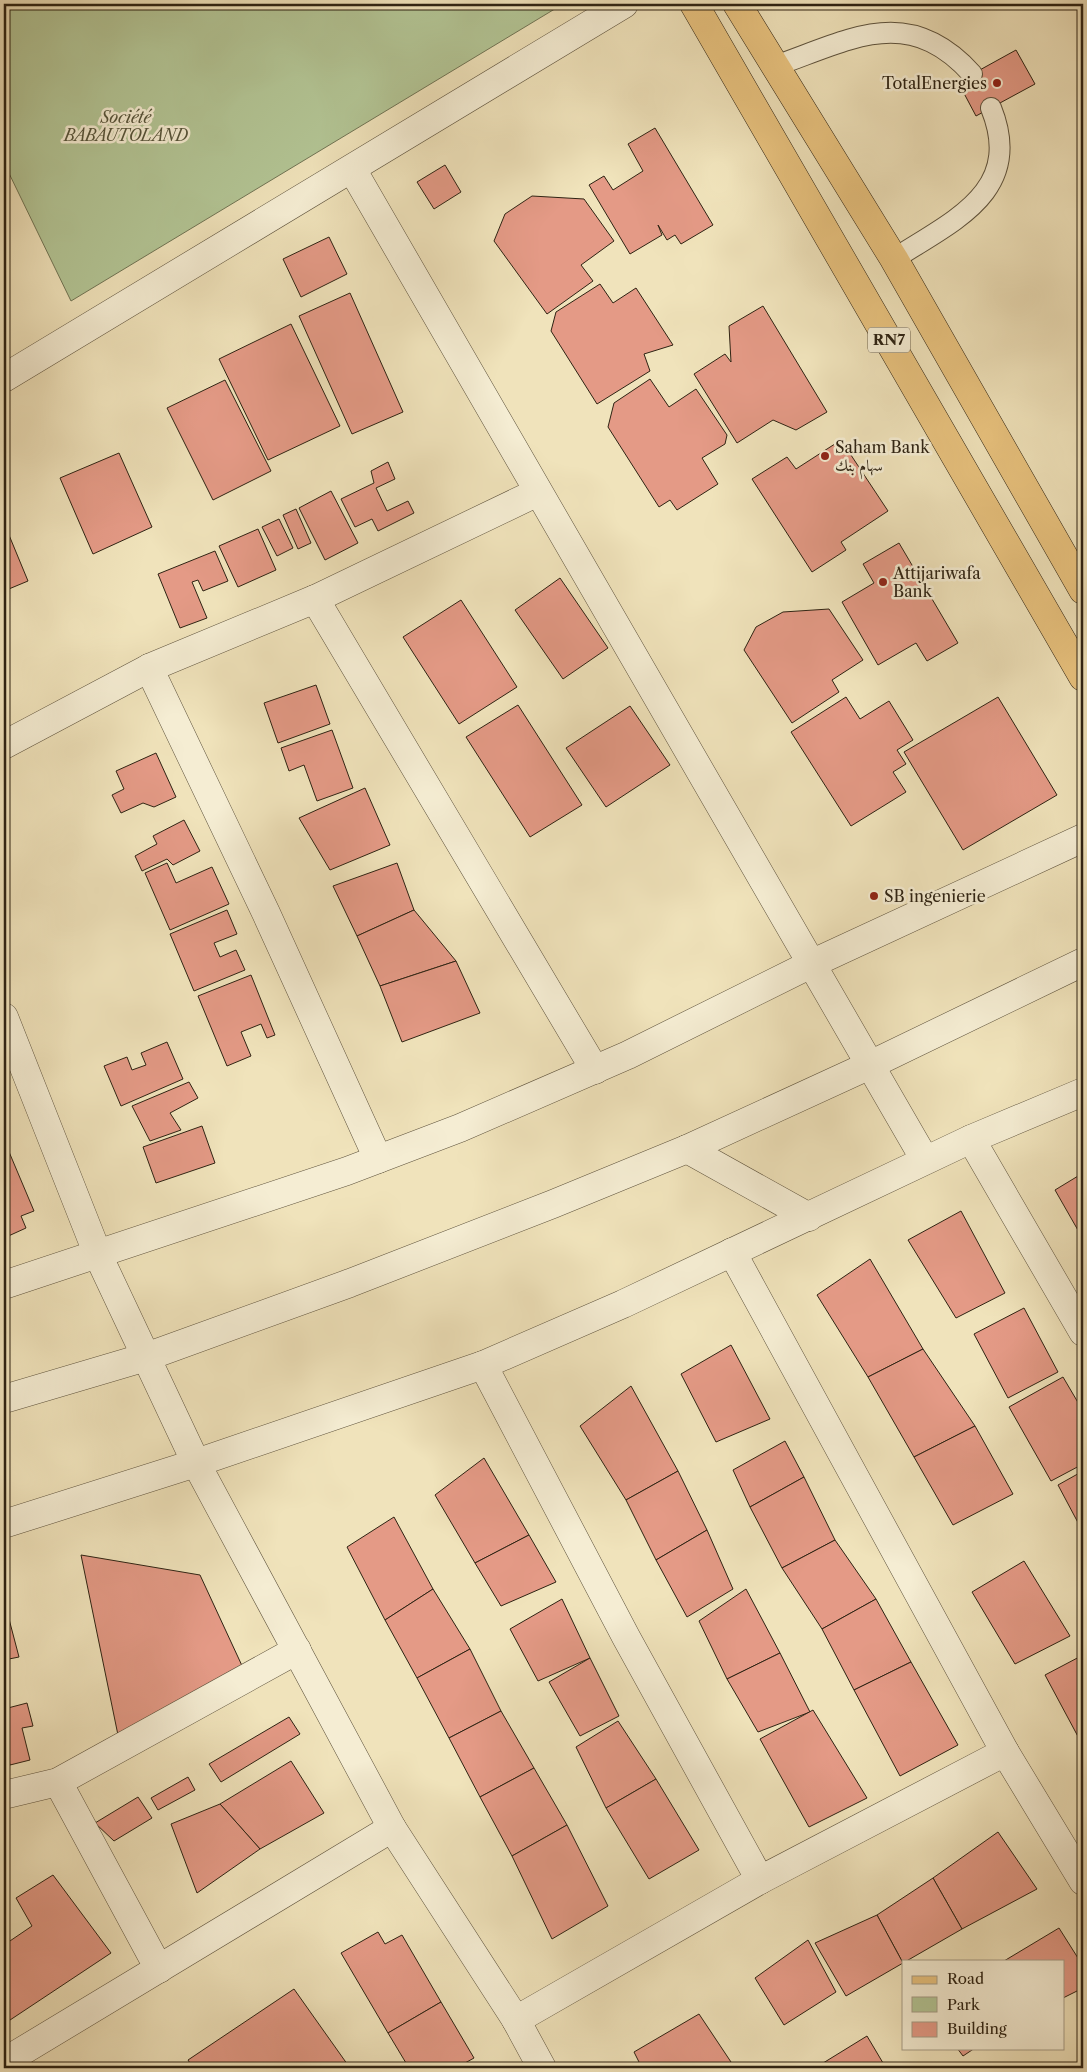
<svg xmlns="http://www.w3.org/2000/svg" width="1087" height="2072" font-family="'Libre Caslon Text',Amiri,serif">
  <style>
    .green { fill: #b3c595; stroke: #707454 }
    .building { fill: #e49a86; stroke: #2e2313 }
    .lines { fill: none; stroke-linecap: round; stroke-linejoin: round }
    .service-casing { stroke: #5e533d; stroke-width: 22 }
    .minor-casing { stroke: #5e533d; stroke-width: 29 }
    .tertiary-casing { stroke: #5e533d; stroke-width: 29 }
    .primary-casing { stroke: #2e2313; stroke-width: 29 }
    .service { stroke: #f5edd3; stroke-width: 20 }
    .minor { stroke: #f5edd3; stroke-width: 28 }
    .tertiary { stroke: #f5edd3; stroke-width: 28 }
    .primary { stroke: #e8c27e; stroke-width: 28 }
    .poi-dot { fill: #8f2418; stroke: #f5edd3; stroke-width: 2 }
    .labels { text-anchor: middle; stroke-width: 5; stroke-linejoin: round; paint-order: stroke }
    .shield { fill: #f5edd3; stroke: #6a604d; stroke-width: 1 }
    .shield-label { font-size: 15px; font-weight: bold; fill: #2e2313 }
    .poi-label { font-size: 16px; fill: #2e2313; stroke: #f5edd3; text-anchor: start }
    .park-label { font-size: 16px; font-style: italic; fill: #56543a; stroke: #f5edd3 }
  </style>
  <rect width="100%" height="100%" fill="#f0e3bb"/>
  <filter id="stains"><feTurbulence type="fractalNoise" baseFrequency=".004" numOctaves="4"/><feColorMatrix values="0 0 0 0 .2 0 0 0 0 .09 0 0 0 0 .02 0 0 0 .5 -.17"/></filter>
  <radialGradient id="worn" r=".72"><stop offset=".6" stop-color="#630" stop-opacity="0"/><stop offset="1" stop-color="#630" stop-opacity=".3"/></radialGradient>
  <path class="green" d="M4,4H563L71,301L4,163Z"/>
  <g class="building">
    <path d="M1016,50L1035,84L976,116L958,82Z"/>
    <path d="M655,128L713,225L681,244L675,235L667,240L658,225L662,235L630,254L589,185L604,176L613,190L643,171L628,144Z"/>
    <path d="M445,165L461,192L434,209L417,182Z"/>
    <path d="M532,196L584,199L614,241L581,265L593,281L547,314L494,241L505,214Z"/>
    <path d="M329,237L347,274L301,297L283,259Z"/>
    <path d="M600,284L613,303L636,288L673,345L644,354L650,371L597,404L551,331L556,312Z"/>
    <path d="M350,293L403,412L352,434L299,316Z"/>
    <path d="M763,306L827,412L796,430L773,420L737,443L694,374L725,354L731,362L729,326Z"/>
    <path d="M291,324L340,426L268,460L219,359Z"/>
    <path d="M650,379L669,407L696,389L727,435L725,444L702,458L718,484L677,510L670,500L659,507L608,427L614,403Z"/>
    <path d="M225,380L271,471L213,500L167,408Z"/>
    <path d="M841,440L888,511L841,542L846,550L812,572L752,479L787,457L796,469Z"/>
    <path d="M119,453L152,527L93,554L60,478Z"/>
    <path d="M388,462L395,479L376,488L387,511L408,501L414,513L378,531L372,519L355,527L341,499L374,483L371,471Z"/>
    <path d="M331,491L358,543L325,560L299,508Z"/>
    <path d="M296,509L311,543L298,549L283,515Z"/>
    <path d="M279,519L293,548L277,556L262,527Z"/>
    <path d="M4,523L28,581L4,591Z"/>
    <path d="M258,529L276,570L238,587L219,546Z"/>
    <path d="M899,543L958,643L927,661L916,643L878,665L842,602L874,583L863,564Z"/>
    <path d="M215,551L228,581L203,591L198,580L192,582L207,618L180,628L158,574Z"/>
    <path d="M560,578L608,648L563,679L515,610Z"/>
    <path d="M461,600L517,687L459,724L403,637Z"/>
    <path d="M829,609L863,660L832,680L839,692L792,723L744,650L756,627L783,612Z"/>
    <path d="M316,685L330,724L278,743L264,703Z"/>
    <path d="M846,697L860,719L889,701L913,740L897,750L906,764L893,772L906,792L851,826L791,732Z"/>
    <path d="M998,697L1057,795L963,850L904,752Z"/>
    <path d="M518,705L582,805L530,837L466,737Z"/>
    <path d="M630,706L670,765L606,807L566,748Z"/>
    <path d="M332,730L353,788L317,801L304,765L289,771L281,748Z"/>
    <path d="M156,753L176,797L154,807L143,803L121,813L112,795L124,789L116,771Z"/>
    <path d="M365,788L390,845L330,870L299,818Z"/>
    <path d="M184,820L200,851L173,865L167,859L142,871L135,856L157,844L153,836Z"/>
    <path d="M167,863L176,883L212,867L229,904L170,930L145,873Z"/>
    <path d="M397,863L414,910L357,936L333,886Z"/>
    <path d="M227,910L237,934L214,943L220,957L236,950L245,970L194,991L170,934Z"/>
    <path d="M414,910L456,961L380,986L357,936Z"/>
    <path d="M456,961L480,1013L402,1042L380,986Z"/>
    <path d="M251,975L275,1035L267,1038L261,1024L241,1032L251,1056L227,1066L198,996Z"/>
    <path d="M167,1042L183,1079L121,1106L104,1066L127,1057L132,1070L146,1065L141,1053Z"/>
    <path d="M189,1082L198,1098L170,1113L181,1130L150,1141L132,1106Z"/>
    <path d="M202,1126L215,1163L156,1183L143,1147Z"/>
    <path d="M4,1140L34,1211L21,1216L26,1228L4,1238Z"/>
    <path d="M1083,1173V1239L1055,1190Z"/>
    <path d="M961,1211L1005,1293L956,1318L908,1240Z"/>
    <path d="M870,1259L923,1349L868,1377L817,1295Z"/>
    <path d="M1024,1308L1058,1372L1008,1398L974,1334Z"/>
    <path d="M731,1345L770,1419L716,1442L681,1374Z"/>
    <path d="M923,1349L975,1426L914,1457L868,1377Z"/>
    <path d="M1063,1377L1083,1411V1464L1051,1481L1009,1407Z"/>
    <path d="M631,1386L678,1471L626,1500L580,1426Z"/>
    <path d="M975,1426L1013,1494L953,1525L914,1457Z"/>
    <path d="M785,1441L804,1477L750,1507L733,1470Z"/>
    <path d="M484,1458L529,1535L475,1563L435,1495Z"/>
    <path d="M678,1471L707,1530L656,1560L626,1500Z"/>
    <path d="M1083,1471V1532L1058,1485Z"/>
    <path d="M804,1477L835,1540L782,1568L750,1507Z"/>
    <path d="M394,1517L433,1589L385,1620L347,1547Z"/>
    <path d="M707,1530L733,1589L687,1617L656,1560Z"/>
    <path d="M529,1535L556,1582L501,1606L475,1563Z"/>
    <path d="M835,1540L876,1599L822,1629L782,1568Z"/>
    <path d="M81,1555L200,1575L244,1670L119,1740Z"/>
    <path d="M1024,1561L1070,1636L1015,1664L972,1592Z"/>
    <path d="M433,1589L470,1649L417,1678L385,1620Z"/>
    <path d="M746,1589L780,1653L727,1679L699,1621Z"/>
    <path d="M562,1599L590,1658L538,1681L510,1629Z"/>
    <path d="M876,1599L911,1662L854,1690L822,1629Z"/>
    <path d="M4,1600L19,1657L4,1660Z"/>
    <path d="M470,1649L501,1711L449,1738L417,1678Z"/>
    <path d="M780,1653L810,1712L758,1732L727,1679Z"/>
    <path d="M1083,1655V1744H1082L1045,1675Z"/>
    <path d="M590,1658L619,1716L580,1736L549,1682Z"/>
    <path d="M911,1662L958,1745L900,1776L854,1690Z"/>
    <path d="M27,1703L33,1726L22,1728L30,1760L10,1765L4,1741V1709Z"/>
    <path d="M813,1710L867,1798L809,1827L760,1739Z"/>
    <path d="M501,1711L534,1768L480,1797L449,1738Z"/>
    <path d="M289,1717L300,1734L221,1782L209,1764Z"/>
    <path d="M618,1721L656,1779L606,1808L576,1747Z"/>
    <path d="M291,1761L324,1813L260,1849L220,1804Z"/>
    <path d="M534,1768L567,1825L512,1856L480,1797Z"/>
    <path d="M188,1777L195,1790L158,1810L151,1798Z"/>
    <path d="M656,1779L699,1850L649,1879L606,1808Z"/>
    <path d="M138,1797L152,1818L114,1841L95,1823Z"/>
    <path d="M220,1804L260,1849L197,1893L171,1824Z"/>
    <path d="M567,1825L608,1906L552,1939L512,1856Z"/>
    <path d="M998,1832L1037,1889L962,1929L933,1878Z"/>
    <path d="M53,1875L111,1953L4,2024V1945L32,1926L16,1898Z"/>
    <path d="M933,1878L962,1929L903,1963L877,1915Z"/>
    <path d="M877,1915L903,1963L846,1996L815,1943Z"/>
    <path d="M1059,1928L1083,1966V1988L1063,1998V1961H1004Z"/>
    <path d="M378,1932L385,1944L402,1935L441,2002L388,2033L341,1953Z"/>
    <path d="M808,1940L836,1992L784,2025L755,1978Z"/>
    <path d="M294,1989L350,2068H193L188,2060Z"/>
    <path d="M441,2002L474,2058L456,2068H409L388,2033Z"/>
    <path d="M699,2014L733,2065L726,2068H642L634,2052Z"/>
    <path d="M867,2036L886,2068H815Z"/>
    <path d="M957,2048H975L963,2056Z"/>
  </g>
  <g class="lines">
    <g class="service-casing">
      <g id="service">
        <path d="M775,66C850,40 908,3 972,74"/>
        <path d="M894,259C952,221 1025,192 991,108"/>
      </g>
    </g>
    <g class="minor-casing">
      <g id="minor">
        <path d="M352,169L925,1160"/>
        <path d="M4,378L624,4"/>
        <path d="M315,599L595,1070"/>
        <path d="M149,668L266,913L378,1159"/>
        <path d="M4,745L149,668L315,599L538,492"/>
        <path d="M4,1017L98,1255L196,1463L392,1828L516,2020L542,2068"/>
        <path d="M971,1139L1083,1332"/>
        <path d="M732,1252L1005,1752L1083,1881"/>
        <path d="M4,1285L347,1171L460,1128L628,1055L811,964L1083,838"/>
        <path d="M483,1365L626,1637L760,1880"/>
        <path d="M4,1524L196,1463L483,1365L623,1304L971,1139L1083,1092"/>
        <path d="M58,1782L159,1969"/>
        <path d="M4,1795L58,1782L297,1650"/>
        <path d="M516,2020L760,1880L1005,1752"/>
        <path d="M4,2062L392,1828"/>
      </g>
    </g>
    <g class="tertiary-casing">
      <g id="tertiary">
        <path d="M687,1149L809,1217"/>
        <path d="M4,1399L146,1357L350,1283L553,1204L687,1149L870,1065L1083,962"/>
      </g>
    </g>
    <g class="primary-casing">
      <g id="primary">
        <path d="M694,4L1083,677"/>
        <path d="M737,4L894,259L1083,590"/>
      </g>
    </g>
    <use href="#service" class="service"/>
    <use href="#minor" class="minor"/>
    <use href="#tertiary" class="tertiary"/>
    <use href="#primary" class="primary"/>
  </g>
  <g class="poi-dot">
    <circle cx="997" cy="83" r="5"/>
    <circle cx="825" cy="456" r="5"/>
    <circle cx="883" cy="582" r="5"/>
    <circle cx="874" cy="896" r="5"/>
  </g>
  <g class="labels">
    <rect class="shield" x="868" y="327.5" width="42" height="25" rx="4"/>
    <g class="shield-label">
      <text x="889" y="345">RN7</text>
    </g>
    <g class="poi-label">
      <text x="987" y="89" text-anchor="end">TotalEnergies</text>
      <text x="835" y="453">Saham Bank<tspan x="835" dy="18">سهام بنك</tspan></text>
      <text x="893" y="579">Attijariwafa<tspan x="893" dy="18">Bank</tspan></text>
      <text x="884" y="902">SB ingenierie</text>
    </g>
    <g class="park-label">
      <text x="126" y="123">Société<tspan x="126" dy="18">BABAUTOLAND</tspan></text>
    </g>
  </g>
  <rect width="1087" height="2072" fill="none" stroke="#f0e3bb" stroke-width="20"/>
  <rect x="5" y="5" width="1077" height="2062" fill="none" stroke="#2e2313" stroke-width="2.5"/>
  <rect x="10" y="10" width="1067" height="2052" fill="none" stroke="#2e2313"/>
  <rect x="902" y="1960" width="162" height="90" fill="#f5edd3" stroke="#a59c86"/>
  <rect x="912" y="1976" width="25" height="8" fill="#e8c27e" stroke="#a59c86"/>
  <text x="947" y="1984" font-size="15" fill="#2e2313">Road</text>
  <rect x="912" y="1997" width="25" height="15" fill="#b3c595" stroke="#a59c86"/>
  <text x="947" y="2010" font-size="15" fill="#2e2313">Park</text>
  <rect x="912" y="2022" width="25" height="15" fill="#e49a86" stroke="#a59c86"/>
  <text x="947" y="2034" font-size="15" fill="#2e2313">Building</text>
  <rect width="100%" height="100%" filter="url(#stains)"/>
  <rect width="100%" height="100%" fill="url(#worn)"/>
</svg>
